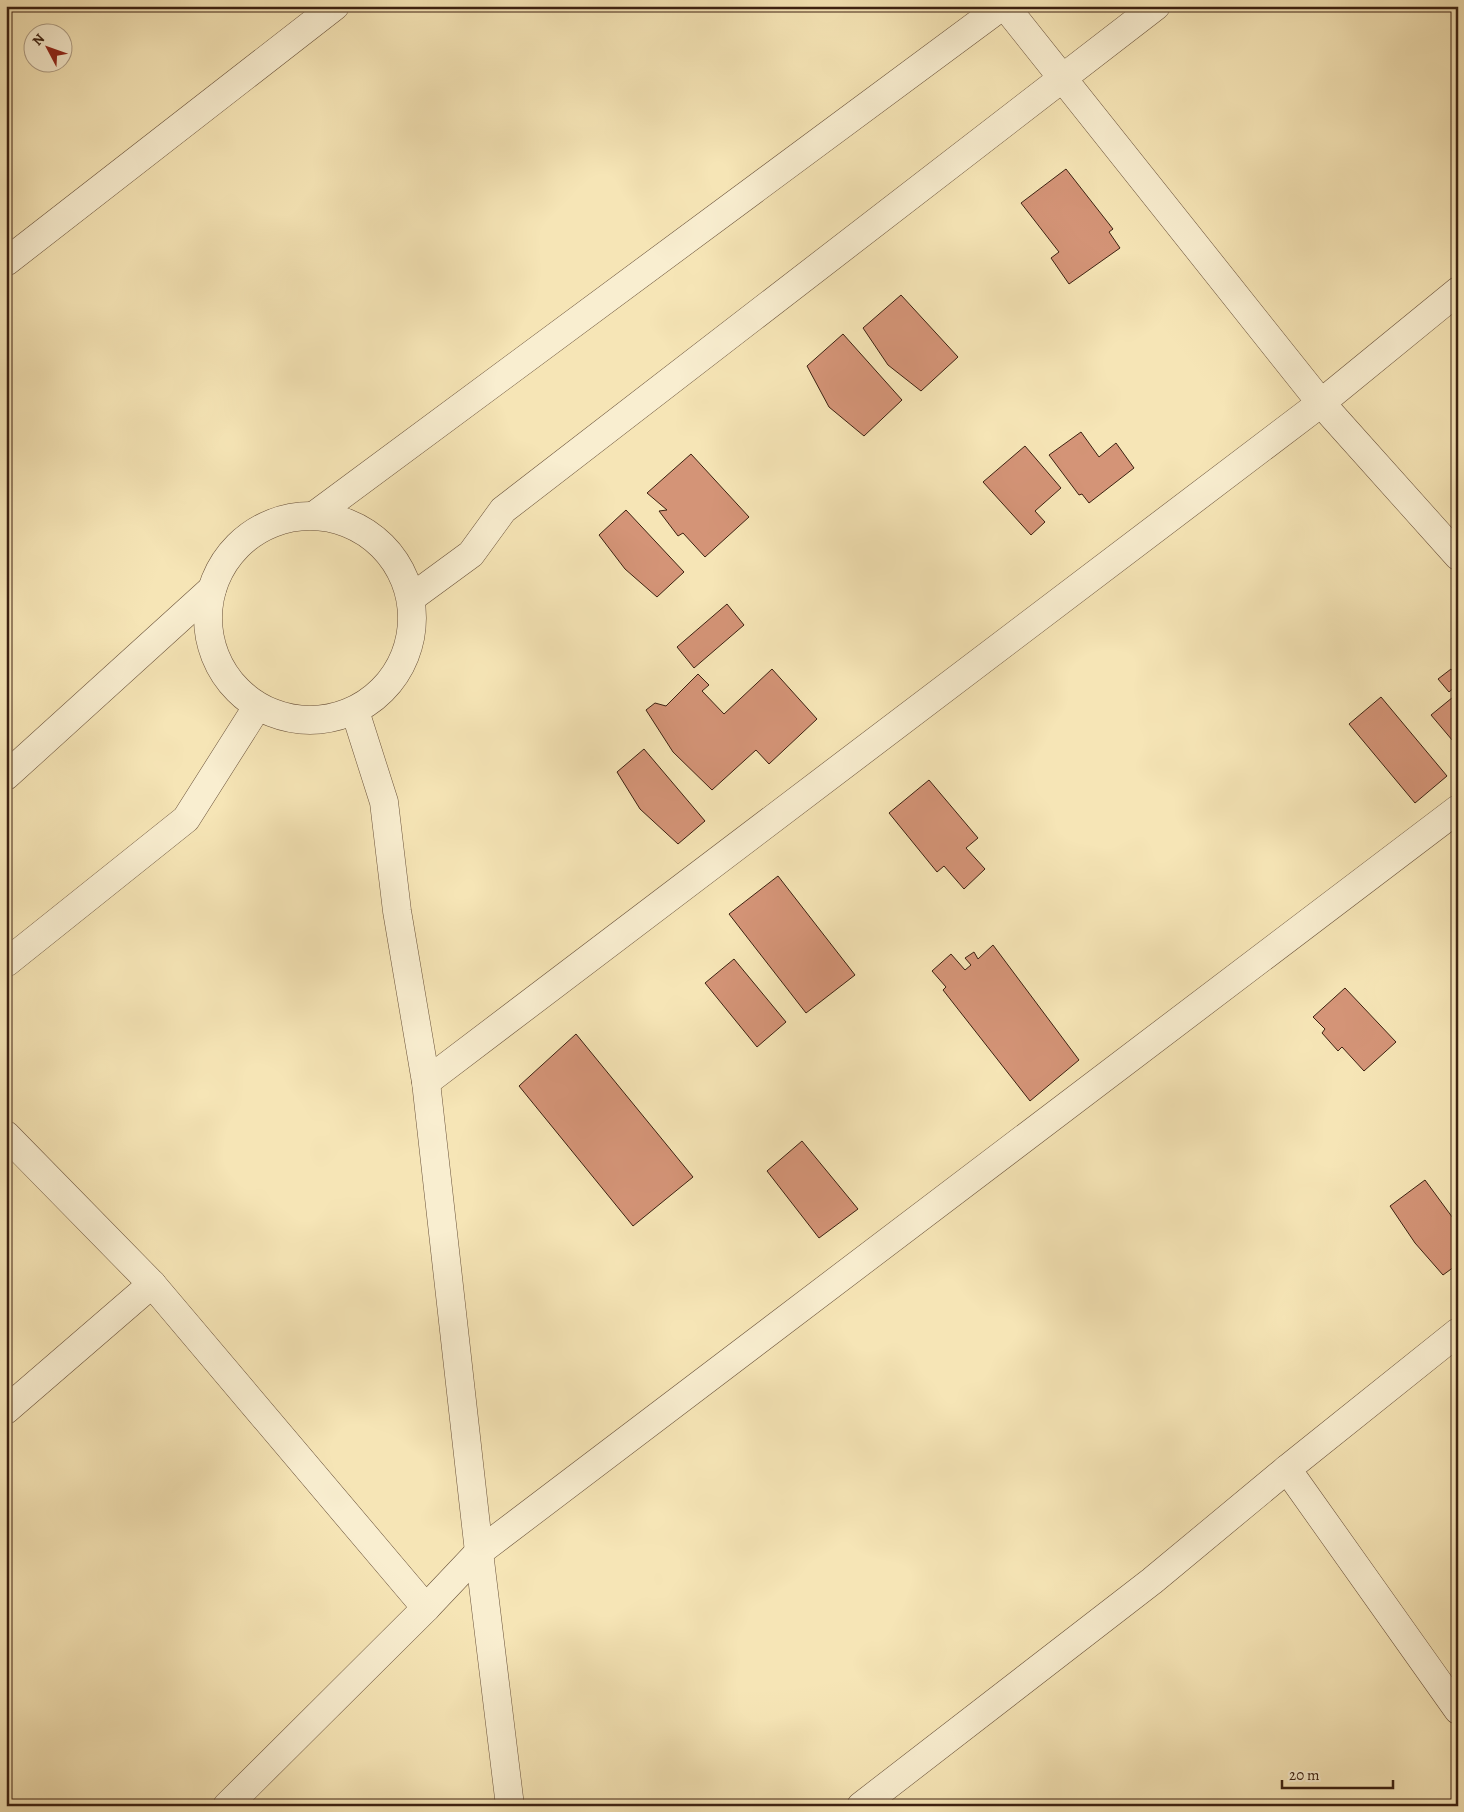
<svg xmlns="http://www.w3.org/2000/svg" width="1464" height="1812" font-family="Alegreya,serif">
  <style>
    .building { fill: #d49477; stroke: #3c2111 }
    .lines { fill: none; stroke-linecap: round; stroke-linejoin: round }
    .minor-casing { stroke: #6a523a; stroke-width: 29 }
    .minor { stroke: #f9eed0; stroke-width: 28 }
  </style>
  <rect width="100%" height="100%" fill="#f6e5b6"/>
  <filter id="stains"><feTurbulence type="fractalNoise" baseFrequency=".004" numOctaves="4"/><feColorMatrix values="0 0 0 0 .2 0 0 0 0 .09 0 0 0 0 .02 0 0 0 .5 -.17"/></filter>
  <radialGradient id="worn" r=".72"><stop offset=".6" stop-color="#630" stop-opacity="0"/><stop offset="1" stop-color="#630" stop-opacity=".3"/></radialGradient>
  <g class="building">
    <path d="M1066,169L1113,229L1109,232L1120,248L1069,284L1051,258L1059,252L1021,203Z"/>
    <path d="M901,295L958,357L921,391L888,365L863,328Z"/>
    <path d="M843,334L902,400L864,436L829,407L807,366Z"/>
    <path d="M1081,432L1099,457L1116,443L1134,468L1089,503L1082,494L1079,495L1049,455Z"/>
    <path d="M1025,446L1061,488L1035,511L1045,522L1031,535L983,482Z"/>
    <path d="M691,454L749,517L705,557L683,533L678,536L659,511L667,510L647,493Z"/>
    <path d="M626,510L684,572L657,597L625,569L599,535Z"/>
    <path d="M727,604L744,625L694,668L677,647Z"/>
    <path d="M772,669L817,719L769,764L756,750L712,790L673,752L646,710L655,703L666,706L698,674L709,685L702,691L724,714Z"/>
    <path d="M1451,669L1458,677V684L1449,692L1438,679Z"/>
    <path d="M1458,693V747L1431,715Z"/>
    <path d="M1381,697L1447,776L1415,803L1349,724Z"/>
    <path d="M644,749L705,821L678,844L640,809L617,772Z"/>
    <path d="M929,780L978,838L966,848L985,869L964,889L944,866L937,872L889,813Z"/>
    <path d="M778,876L855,975L806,1013L729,914Z"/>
    <path d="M993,945L1079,1060L1030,1101L943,990L946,987L932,971L951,954L965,970L971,965L965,958L974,952L978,959Z"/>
    <path d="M734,959L786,1022L757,1047L705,983Z"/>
    <path d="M1345,988L1396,1042L1364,1071L1342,1047L1338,1051L1322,1033L1325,1029L1313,1017Z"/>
    <path d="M576,1034L693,1177L633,1226L519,1086Z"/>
    <path d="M802,1141L858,1209L819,1238L767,1171Z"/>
    <path d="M1425,1180L1458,1225V1264L1443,1275L1415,1243L1390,1206Z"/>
  </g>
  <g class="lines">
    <g class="minor-casing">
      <g id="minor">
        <path d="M1005,6L1321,403L1458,556"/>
        <path d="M6,262L335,6"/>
        <path d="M315,515L1002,6"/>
        <circle cx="310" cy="618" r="102"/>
        <path d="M411,598L471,554L503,510L1156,6"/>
        <path d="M355,711L384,802L397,911L426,1082L479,1552L510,1806"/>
        <path d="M6,776L212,589"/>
        <path d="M6,963L186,819L257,707"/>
        <path d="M426,1082L1321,403L1458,291"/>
        <path d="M6,1135L152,1284L426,1608"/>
        <path d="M6,1410L152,1284"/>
        <path d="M1287,1469L1458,1710"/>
        <path d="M227,1806L426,1608L479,1552L1458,809"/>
        <path d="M861,1806L1152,1581L1287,1469L1458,1332"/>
      </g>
    </g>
    <use href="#minor" class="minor"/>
  </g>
  <rect width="1464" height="1812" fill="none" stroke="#f6e5b6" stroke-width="25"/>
  <rect x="8" y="8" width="1449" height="1797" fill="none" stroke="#3c2111" stroke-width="2.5"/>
  <rect x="12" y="12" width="1439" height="1787" fill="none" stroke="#3c2111"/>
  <g transform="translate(48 48) rotate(311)"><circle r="24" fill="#f9eed0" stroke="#ad9c84"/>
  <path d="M0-4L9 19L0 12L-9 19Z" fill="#8f2418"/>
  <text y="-8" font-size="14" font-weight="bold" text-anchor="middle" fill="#3c2111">N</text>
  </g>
  <path d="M1282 1780v8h111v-8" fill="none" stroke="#3c2111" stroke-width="2.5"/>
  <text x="1289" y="1780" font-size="15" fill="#3c2111" stroke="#f9eed0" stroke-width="4" paint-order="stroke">20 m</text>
  <rect width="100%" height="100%" filter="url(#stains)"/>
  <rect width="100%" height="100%" fill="url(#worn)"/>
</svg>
